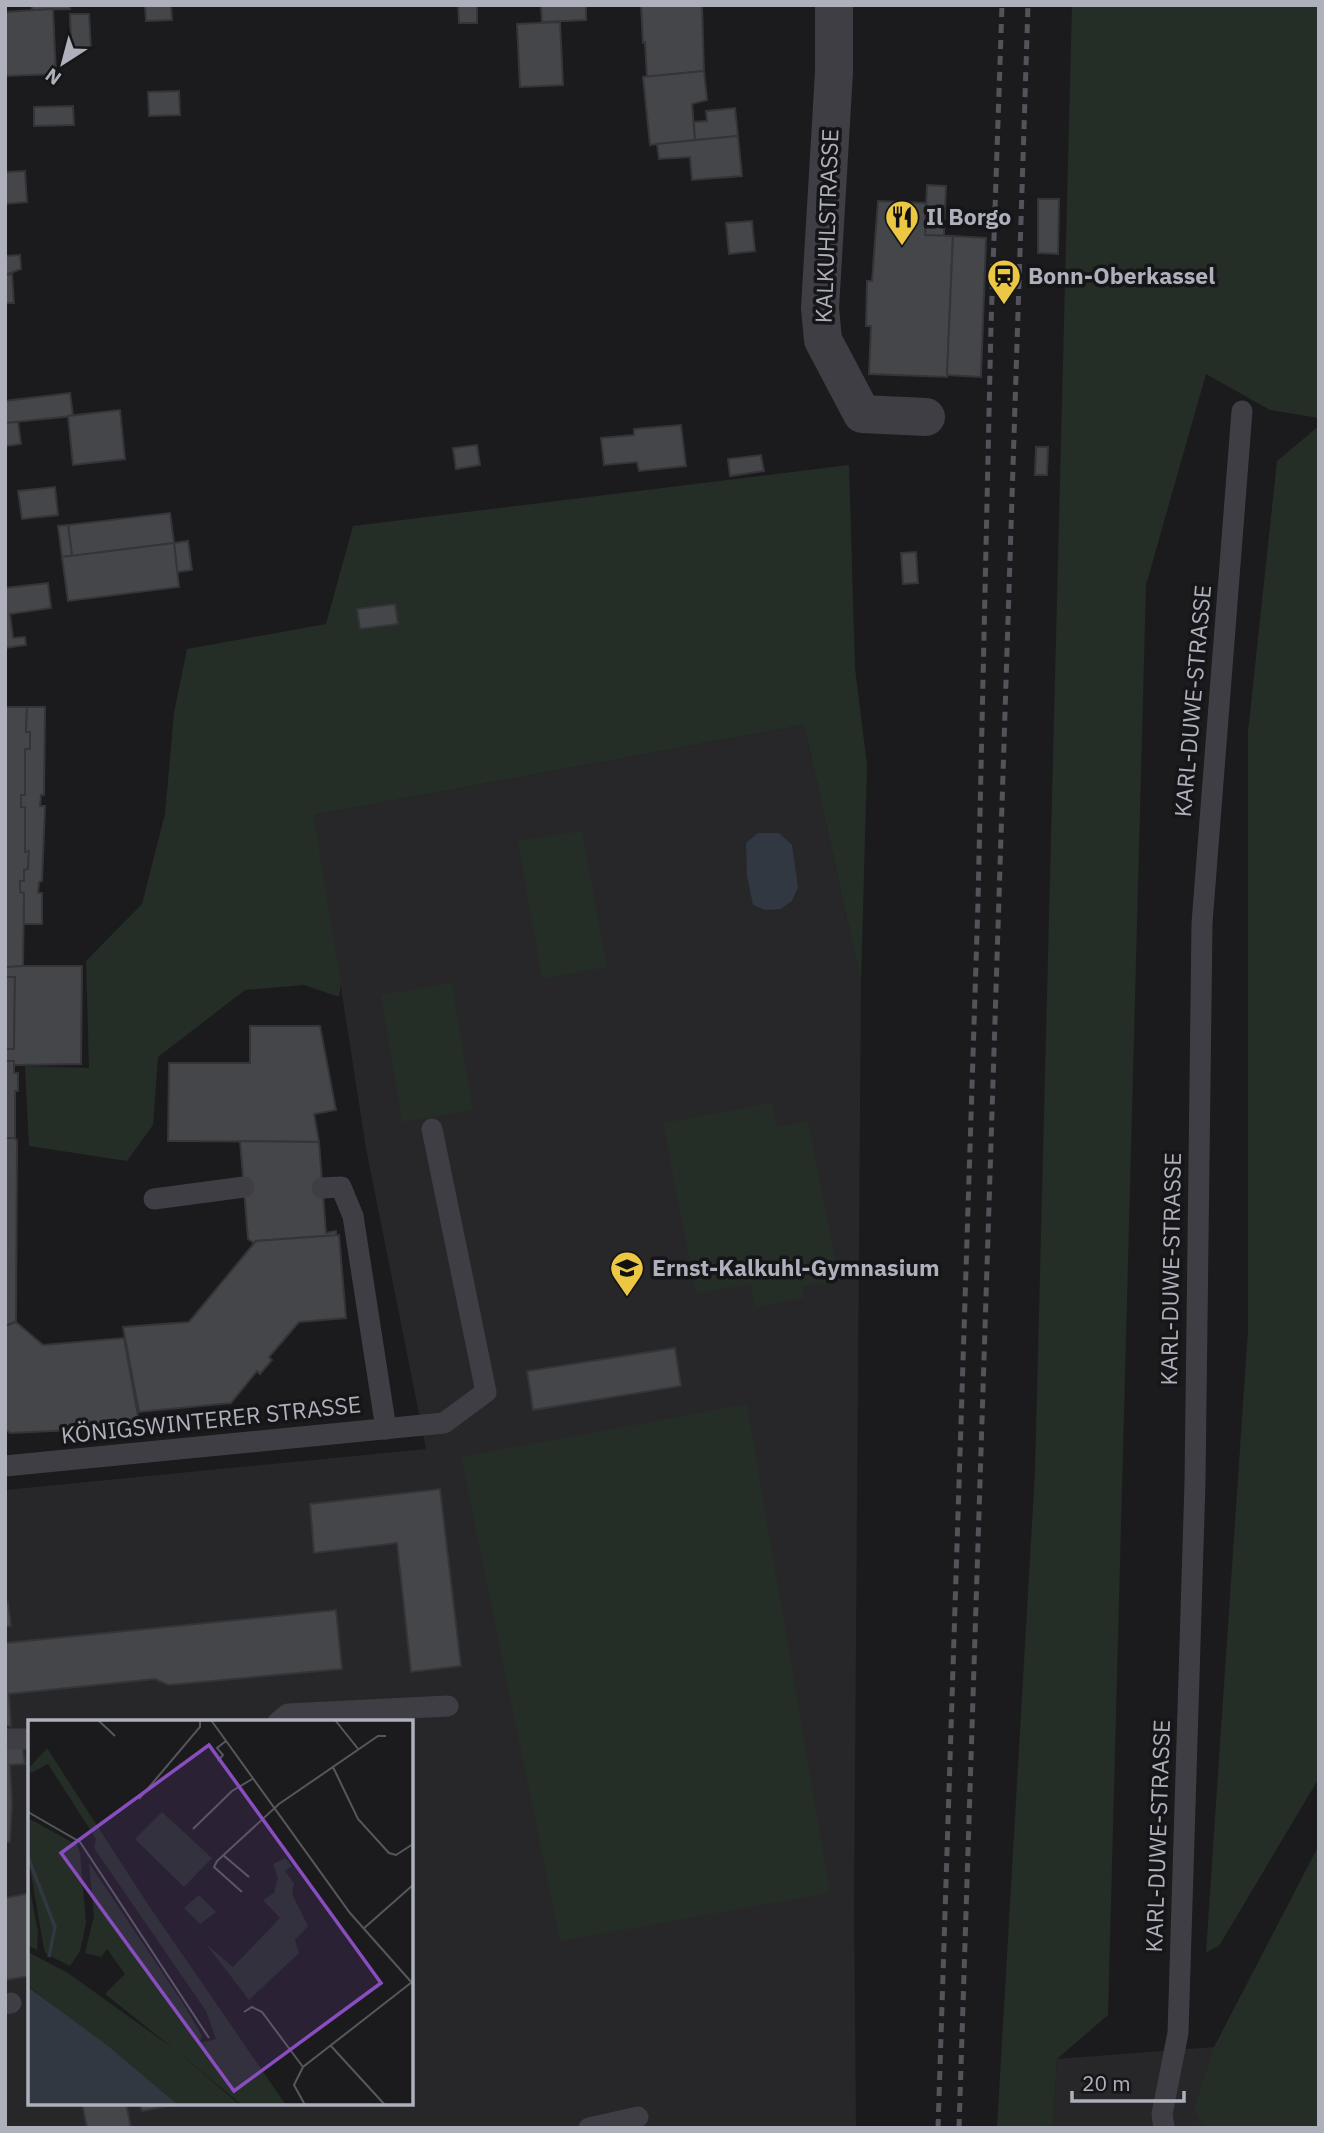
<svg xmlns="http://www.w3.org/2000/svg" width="1324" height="2133" font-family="'IBM Plex Sans',sans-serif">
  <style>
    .built { fill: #27272a; fill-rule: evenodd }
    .green { fill: #252d27 }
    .water { fill: #313841 }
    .building { fill: #45464a; stroke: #353539; stroke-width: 2 }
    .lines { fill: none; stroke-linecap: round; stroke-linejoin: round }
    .lane { stroke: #3e3e44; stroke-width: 21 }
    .street { stroke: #3e3e44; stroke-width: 38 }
    .rail { stroke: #53545b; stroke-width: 5; stroke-dasharray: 9 7; stroke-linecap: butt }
    .labels { text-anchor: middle; stroke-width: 7; stroke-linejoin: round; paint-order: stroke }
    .poi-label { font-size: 23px; font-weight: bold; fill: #aeb1bc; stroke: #161618; text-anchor: start }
    .street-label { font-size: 23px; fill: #aeb1bc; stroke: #161618 }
    .inset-river { fill: none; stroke: #313841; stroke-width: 3.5 }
    .inset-road { fill: none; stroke: #56575d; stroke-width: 2 }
    .view { fill: #884dbe; fill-opacity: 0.15; stroke: #884dbe; stroke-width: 3.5 }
    .inset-edge { fill: none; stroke: #aeb1bc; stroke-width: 3.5 }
  </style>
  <rect width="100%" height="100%" fill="#1b1b1d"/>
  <g class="built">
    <path d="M804,725L861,982L854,1905L856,2128H5V1490L426,1449L366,1148L314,815ZM30,1722H411V2103H30Z"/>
    <path d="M1319,2045V2128H1053L1057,2059L1214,2047Z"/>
  </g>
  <g class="green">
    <path d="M1072,5H1319V418L1270,410L1206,374L1146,585L1108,2015L1057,2059L1053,2128H997L1035,1472Z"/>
    <path d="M1319,426V1778L1219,1946L1206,1952L1248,1330V732L1277,461Z"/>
    <path d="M849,465L855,668L867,765L861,982L804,725L314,815L341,983L339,997L304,985L245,990L158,1057L153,1125L127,1161L29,1146L25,1066L89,1068L86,961L142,904L165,814L174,713L187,649L326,624L353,526Z"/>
    <path d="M582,831L607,967L542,979L518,841Z"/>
    <path d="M452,983L473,1110L402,1122L381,995Z"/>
    <path d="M772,1103L777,1127L808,1121L839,1280L802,1287L804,1298L755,1307L750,1284L696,1294L663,1123Z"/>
    <path d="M747,1404L830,1893L560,1941L461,1457Z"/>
    <path d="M1319,1845V2128H1203L1194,2109L1214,2047Z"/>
  </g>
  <path class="water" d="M758,833H779L792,845L798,887L792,901L781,909L765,910L753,905L747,876L746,843Z"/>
  <g class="building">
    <path d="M32,5H70V9L32,10Z"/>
    <path d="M145,5H171L172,20L146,21Z"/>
    <path d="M458,5H477V23H459Z"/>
    <path d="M541,5H586V20L542,22Z"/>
    <path d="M641,5H702L704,71L647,77L645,42L643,43Z"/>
    <path d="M53,9L56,74L5,76V12Z"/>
    <path d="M70,14H89L91,49H71Z"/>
    <path d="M560,22L563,85L520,87L517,24Z"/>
    <path d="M704,71L707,100L692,104L695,140L650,145L643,77Z"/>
    <path d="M179,91L180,115L149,116L148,92Z"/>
    <path d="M73,106L74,125L34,126V107Z"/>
    <path d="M735,108L738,136L695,140L694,122L707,121L706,111Z"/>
    <path d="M738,136L742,176L692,180L690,157L659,159L657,144Z"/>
    <path d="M25,171L27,202L5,204V172Z"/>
    <path d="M927,185L946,186L944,236L925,235Z"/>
    <path d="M1038,199H1059L1058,254L1038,253Z"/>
    <path d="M878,201L926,203L925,235L953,236L947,377L869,374L871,326H866L867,281H872Z"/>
    <path d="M752,221L755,251L729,254L726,223Z"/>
    <path d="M953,236L986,238L981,377L947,375Z"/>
    <path d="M20,255L21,269L5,275V256Z"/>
    <path d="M12,274L14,303H5V275Z"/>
    <path d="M70,393L73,416L5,423V401Z"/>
    <path d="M120,410L125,459L73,465L68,416Z"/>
    <path d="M18,422L21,444L5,446V423Z"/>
    <path d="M681,425L686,466L639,471L637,462L604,465L601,438L634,435V429Z"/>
    <path d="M477,445L480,465L456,469L453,448Z"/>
    <path d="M1036,447H1048L1047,475H1035Z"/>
    <path d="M761,455L764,471L730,476L728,459Z"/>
    <path d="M55,487L58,515L22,519L18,491Z"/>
    <path d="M170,513L174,543L72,556L68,525Z"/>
    <path d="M68,525L72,556L62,557L58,526Z"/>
    <path d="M188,541L192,570L177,572L174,543Z"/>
    <path d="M174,543L179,587L68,601L62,557Z"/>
    <path d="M916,552L918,583L903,584L901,553Z"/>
    <path d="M48,583L51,608L10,614L13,638L25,637L26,645L5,648V588Z"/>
    <path d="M395,604L398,624L360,629L357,609Z"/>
    <path d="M5,707H27L26,732H30V749H25V795H21V807H25V852L29,851L28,869L24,870V881H20V892L24,893L23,967H6L5,977H15L14,1049H6V1061H14V1073H18V1091H15V1138H5Z"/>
    <path d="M27,707H45L44,795H41L40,806H45L42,881L39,882L38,893H42V924H24V893L20,892V881H24V870L28,869L29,851L25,852V807H21V795H25V749H30V732H26Z"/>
    <path d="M23,966H82L81,1064L14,1065V1061H6V1049H14L15,977H5L6,967Z"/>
    <path d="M250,1026H320L336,1110L314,1114L319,1142L168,1141L169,1063H250Z"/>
    <path d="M5,1138H15L17,1141L16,1322L5,1326Z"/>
    <path d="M240,1141L319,1142L326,1233L336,1231V1235L256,1241L254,1243L248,1239Z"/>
    <path d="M339,1235L346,1318L299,1322L269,1357L272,1360L260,1374L257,1371L231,1403L139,1412L123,1327L189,1322L256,1241Z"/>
    <path d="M16,1322L43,1345L124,1338L140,1427L10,1433L5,1429V1326Z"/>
    <path d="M675,1348L681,1386L533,1410L527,1371Z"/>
    <path d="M440,1489L461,1666L411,1672L397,1543L314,1553L310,1504Z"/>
    <path d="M8,1602L11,1626L5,1627V1603Z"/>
    <path d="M336,1610L342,1669L168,1685L155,1679L9,1694L11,1726H5V1643Z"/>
    <path d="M22,1743L25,1764L10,1765L12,1804L10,1842H5V1744Z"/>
    <path d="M30,1893V1976L5,1980V1898Z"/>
    <path d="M82,2103H126L131,2128H87Z"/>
    <path d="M140,2103H174V2105L142,2111Z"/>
  </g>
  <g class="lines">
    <g class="lane">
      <path d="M322,1188L341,1187L353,1216L386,1429"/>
      <path d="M154,1199L244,1187"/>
      <path d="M5,1466L444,1423L486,1392L432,1129"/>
      <path d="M278,1722L288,1714L448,1706"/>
      <path d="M5,1739H30"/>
      <path d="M5,2004L11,2003"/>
      <path d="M589,2128L638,2117"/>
      <path d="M1164,2128L1162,2114L1178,2033L1195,1482L1202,923L1242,411"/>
    </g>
    <path class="street" d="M834,5V72L820,308L823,340L862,414L926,417"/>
    <g class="rail">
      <path d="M938,2128L978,902L991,325L1002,5"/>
      <path d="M959,2128L1028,5"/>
    </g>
  </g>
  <defs>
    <g id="restaurant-pin" transform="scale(1.75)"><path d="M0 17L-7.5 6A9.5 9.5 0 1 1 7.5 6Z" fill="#ecc744" stroke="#161618"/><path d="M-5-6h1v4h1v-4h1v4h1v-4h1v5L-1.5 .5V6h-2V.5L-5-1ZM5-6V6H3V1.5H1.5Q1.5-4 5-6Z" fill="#111"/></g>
    <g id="station-pin" transform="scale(1.75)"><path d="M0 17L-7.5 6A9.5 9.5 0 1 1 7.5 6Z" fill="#ecc744" stroke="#161618"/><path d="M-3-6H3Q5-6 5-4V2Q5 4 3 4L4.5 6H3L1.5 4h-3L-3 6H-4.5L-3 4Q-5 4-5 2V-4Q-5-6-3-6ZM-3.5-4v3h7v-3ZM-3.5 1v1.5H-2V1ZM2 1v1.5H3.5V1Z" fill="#111"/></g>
    <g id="school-pin" transform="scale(1.75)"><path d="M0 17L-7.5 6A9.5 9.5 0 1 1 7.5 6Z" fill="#ecc744" stroke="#161618"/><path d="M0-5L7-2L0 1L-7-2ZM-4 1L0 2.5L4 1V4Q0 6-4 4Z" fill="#111"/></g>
  </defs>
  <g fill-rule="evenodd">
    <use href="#restaurant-pin" x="902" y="217"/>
    <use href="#station-pin" x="1004" y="276"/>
    <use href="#school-pin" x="627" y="1268"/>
  </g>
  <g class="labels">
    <g class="poi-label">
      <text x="926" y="225">Il Borgo</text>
      <text x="1028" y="284">Bonn-Oberkassel</text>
      <text x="652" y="1276">Ernst-Kalkuhl-Gymnasium</text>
    </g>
    <g class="street-label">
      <text transform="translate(827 226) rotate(-88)" y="8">KALKUHLSTRASSE</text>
      <text transform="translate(1193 701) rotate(-85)" y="8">KARL-DUWE-STRASSE</text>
      <text transform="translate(1171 1269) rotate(-89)" y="8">KARL-DUWE-STRASSE</text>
      <text transform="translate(211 1420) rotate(-6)" y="8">KÖNIGSWINTERER STRASSE</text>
      <text transform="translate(1158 1836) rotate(-88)" y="8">KARL-DUWE-STRASSE</text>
    </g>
  </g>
  <g transform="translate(28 1720)">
    <rect width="385" height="385" fill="#1b1b1d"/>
    <path d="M19,28L119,183L258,385H214L150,332L212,385H150L0,266V232L40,253L146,329L77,274L97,254L79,229L73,237L57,233L66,196L61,143L155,283L174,316L172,323L188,319L178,291L66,128L68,119L20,44L3,53L0,49ZM134,92L184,138L156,167L107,119ZM0,98L49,125L52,133L58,203L52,231L42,246L18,234L16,229L0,136ZM257,138L264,146L257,151L266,163L264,174L280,206L267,220L271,233L221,280L178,224L205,247L252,198L235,180L246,173L250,158L245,144ZM0,159L10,212L9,230L0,226ZM171,175L188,192L172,204L156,188Z" fill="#252d27"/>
    <path d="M0,267L80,326L150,385H0Z" fill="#313841"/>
    <path class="inset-river" d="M0,137L27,207L21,237"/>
    <path class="inset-road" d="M70,0L87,16M183,0L322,193L385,264M307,0L331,30M190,41L195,35L189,28L198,21M305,47L330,99L361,133L368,135L385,124M111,79L172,7V0M0,92L52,122L181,318M165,109L204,71L226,58M195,135L221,157M214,172L186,147L189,141L251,84L350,16H358M335,209L385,165M216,292L224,287L234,292L275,347M303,326L357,385M277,385L266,365L275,347L384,262"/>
    <path class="view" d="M181,25L353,263L206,371L33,133Z"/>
    <rect width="385" height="385" class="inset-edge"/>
  </g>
  <rect width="1324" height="2133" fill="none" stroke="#aeb1bc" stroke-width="14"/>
  <g transform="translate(63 63) rotate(216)" stroke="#161618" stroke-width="5" paint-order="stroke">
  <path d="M0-5L12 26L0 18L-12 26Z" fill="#aeb1bc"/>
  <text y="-10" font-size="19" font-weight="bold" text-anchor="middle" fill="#aeb1bc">N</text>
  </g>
  <path d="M1072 2091v10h112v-10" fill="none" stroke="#aeb1bc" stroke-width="3.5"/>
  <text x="1082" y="2091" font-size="21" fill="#aeb1bc" stroke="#161618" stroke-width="5" paint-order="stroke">20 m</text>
</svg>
